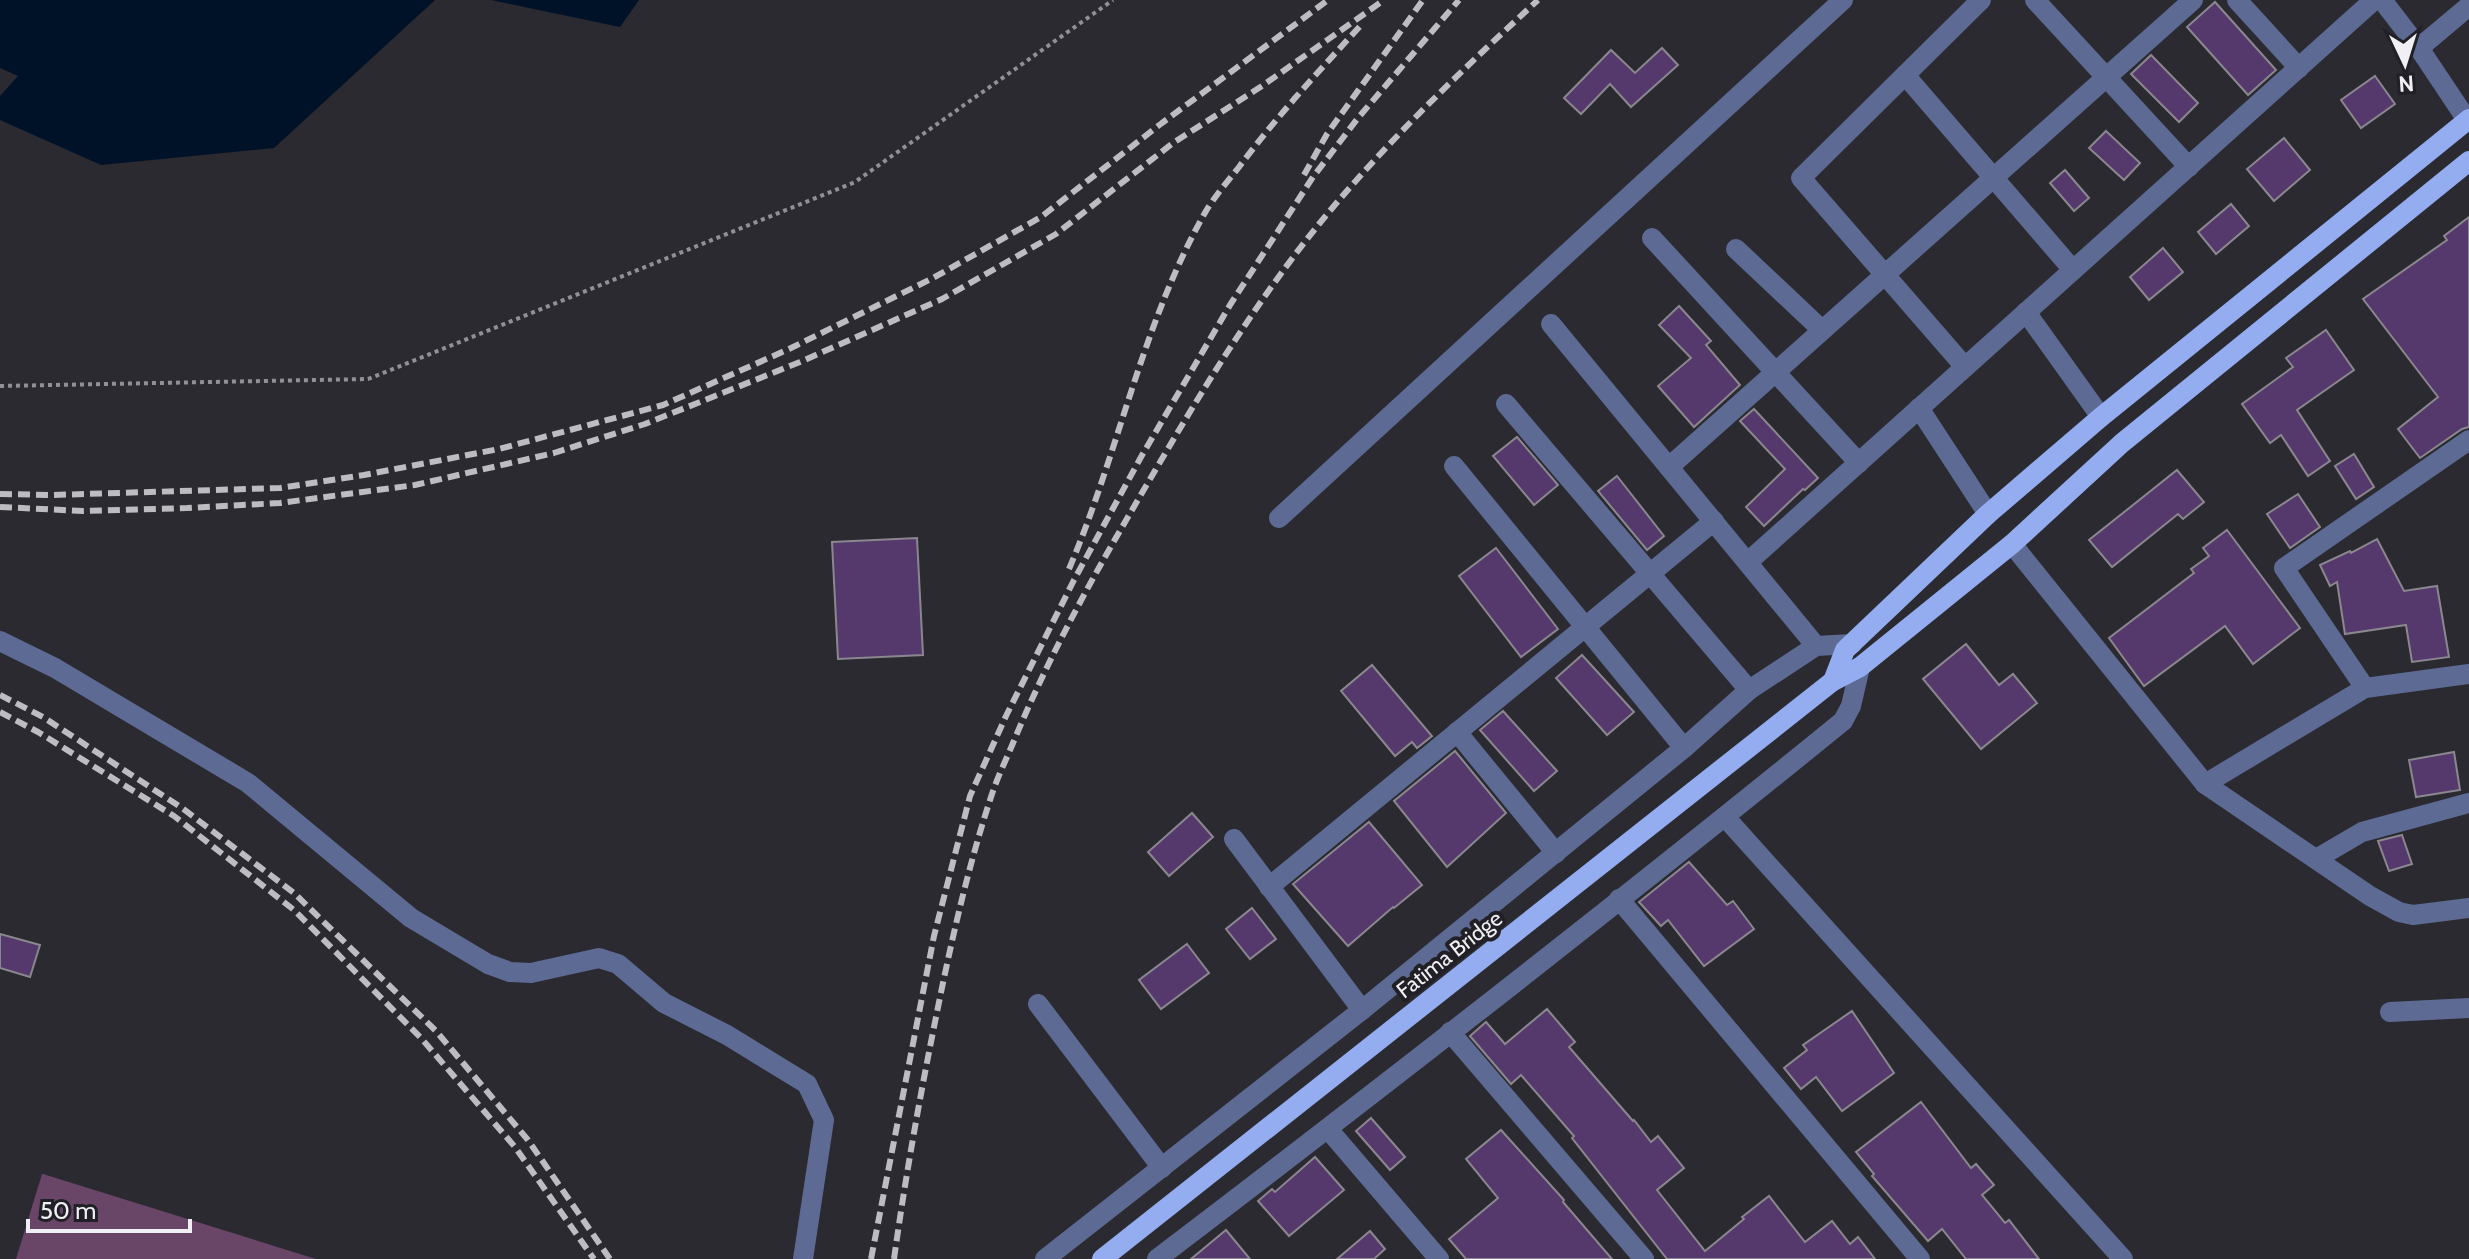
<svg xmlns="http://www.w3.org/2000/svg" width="2469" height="1259" font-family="Cabin,sans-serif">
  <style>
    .green { fill: #694667 }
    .water { fill: #001228 }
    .building { fill: #55386c; stroke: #8a878e; stroke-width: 2 }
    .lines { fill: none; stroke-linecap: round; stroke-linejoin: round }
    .path { stroke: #909095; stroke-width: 4; stroke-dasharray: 4 4; stroke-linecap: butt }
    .minor { stroke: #5d6b94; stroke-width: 20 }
    .major { stroke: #94acf0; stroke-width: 20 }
    .rail { stroke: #bdbdc1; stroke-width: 6; stroke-dasharray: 12 6; stroke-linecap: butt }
    .labels { text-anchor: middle; stroke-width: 8; stroke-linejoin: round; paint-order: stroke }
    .street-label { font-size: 22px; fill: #f0f0f4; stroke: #202026 }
  </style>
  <rect width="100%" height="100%" fill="#2a2a30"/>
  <path class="green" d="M42,1174H43L316,1259H16Z"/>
  <g class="water">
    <path d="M0,0H435L274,148L101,165L0,120V96L18,76L0,68Z"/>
    <path d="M491,0H639L620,27Z"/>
  </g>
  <g class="building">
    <path d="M2215,2L2276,70L2248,95L2187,27Z"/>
    <path d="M1662,48L1678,65L1631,107L1610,84L1581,114L1564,98L1611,50L1635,73Z"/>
    <path d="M2151,55L2198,103L2179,122L2131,74Z"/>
    <path d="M2375,76L2395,104L2361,128L2341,100Z"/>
    <path d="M2106,131L2140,163L2124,180L2089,148Z"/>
    <path d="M2284,138L2310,170L2274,201L2247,169Z"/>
    <path d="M2065,170L2089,198L2074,211L2050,183Z"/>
    <path d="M2231,204L2249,226L2216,254L2198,232Z"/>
    <path d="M2469,217V427L2462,429L2420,458L2398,429L2438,397L2363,299L2447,240L2444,236Z"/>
    <path d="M2163,248L2183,272L2149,300L2130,277Z"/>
    <path d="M1679,306L1711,341L1706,345L1740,385L1694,427L1658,386L1691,358L1659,325Z"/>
    <path d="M2326,330L2354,370L2297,410L2330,461L2308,476L2281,435L2270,443L2242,404L2293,367L2286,358Z"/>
    <path d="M1754,409L1818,478L1805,490L1803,489L1764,526L1746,507L1785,469L1740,421Z"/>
    <path d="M1517,437L1558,485L1534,505L1493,456Z"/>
    <path d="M2354,454L2374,487L2356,499L2335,466Z"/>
    <path d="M2177,470L2204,502L2183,519L2178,514L2112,567L2089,540Z"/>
    <path d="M1617,476L1664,536L1647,550L1598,491Z"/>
    <path d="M2298,494L2320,527L2290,548L2267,514Z"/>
    <path d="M2227,530L2300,628L2253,664L2225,626L2144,686L2109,638L2194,573L2191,569L2209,556L2203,548Z"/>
    <path d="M917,538L923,655L838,659L832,542Z"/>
    <path d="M2377,539L2404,591L2437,586L2449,657L2412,662L2406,625L2345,634L2337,582L2330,586L2320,565L2350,551L2351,553Z"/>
    <path d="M1496,548L1558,629L1521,657L1459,576Z"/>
    <path d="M1966,644L1999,685L2013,674L2037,703L1981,749L1923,679Z"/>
    <path d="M1582,655L1634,712L1607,735L1556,678Z"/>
    <path d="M1372,665L1432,736L1417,748L1412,742L1395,756L1341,691Z"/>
    <path d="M1503,711L1557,771L1534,791L1480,730Z"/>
    <path d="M1455,751L1506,813L1447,867L1394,801Z"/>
    <path d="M2454,752L2460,790L2416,797L2409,760Z"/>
    <path d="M1192,813L1213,837L1169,876L1148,852Z"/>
    <path d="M1369,822L1422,885L1394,908L1393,907L1348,946L1293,884Z"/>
    <path d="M2402,835L2412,864L2389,871L2378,841Z"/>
    <path d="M1689,862L1727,905L1733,901L1754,929L1704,966L1668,920L1661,926L1639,902Z"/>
    <path d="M1252,908L1276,939L1250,959L1226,929Z"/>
    <path d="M0,934L40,945L30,977L0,968Z"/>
    <path d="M1187,944L1209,973L1161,1009L1139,980Z"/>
    <path d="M1547,1009L1575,1042L1569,1047L1633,1121L1634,1120L1651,1142L1658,1136L1684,1168L1657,1190L1705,1251L1744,1219L1742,1217L1769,1196L1805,1242L1832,1221L1850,1244L1858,1237L1875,1259H1667L1572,1138L1574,1136L1521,1075L1511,1084L1470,1036L1486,1022L1505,1044Z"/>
    <path d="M1852,1011L1894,1073L1842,1111L1816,1077L1801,1089L1784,1068L1807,1050L1803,1045Z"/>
    <path d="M1921,1102L1971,1168L1976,1164L1994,1185L1982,1195L2005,1223L2009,1220L2039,1259H1966L1942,1229L1928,1241L1872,1176L1874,1174L1856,1152Z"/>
    <path d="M1371,1118L1405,1157L1390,1170L1356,1131Z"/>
    <path d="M1501,1130L1564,1200L1563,1202L1612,1259H1466L1449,1239L1498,1198L1466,1159Z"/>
    <path d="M1315,1157L1344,1190L1289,1236L1258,1201L1272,1189L1275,1192Z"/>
    <path d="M1226,1230L1250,1259H1191Z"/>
    <path d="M1370,1231L1385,1249L1374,1259H1337Z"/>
  </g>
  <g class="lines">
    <path class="path" d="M0,386L368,379L855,182L1113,0"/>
    <g class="minor">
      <path d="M2035,0L2189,167"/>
      <path d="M2237,0L2299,68"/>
      <path d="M2382,0L2419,48L2467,120"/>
      <path d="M2419,48L2469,6"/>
      <path d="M1905,75L2073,270"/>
      <path d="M1652,238L1859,463"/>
      <path d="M1736,249L1822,330"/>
      <path d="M2026,312L2101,417"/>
      <path d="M1551,324L1816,646"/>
      <path d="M1965,367L1801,178L1981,0"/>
      <path d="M1506,404L1749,690"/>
      <path d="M1919,408L1988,514"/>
      <path d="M1454,466L1684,748"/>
      <path d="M1669,467L2193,0"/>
      <path d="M1279,518L1843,0"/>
      <path d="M2012,544L2205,784L2365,688L2469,674"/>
      <path d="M1748,562L2374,0"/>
      <path d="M0,641L55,668L248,783L411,918L488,964L510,972L531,973L599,958L618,964L664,1003L727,1035L807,1084L824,1120L803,1259"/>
      <path d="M2365,688L2284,568L2469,440"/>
      <path d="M1457,732L1556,853"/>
      <path d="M2205,784L2370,896L2399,912L2413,915L2469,908"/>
      <path d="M1725,817L2123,1259"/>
      <path d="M1234,839L1362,1010"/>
      <path d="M2316,859L2362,832L2469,803"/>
      <path d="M1269,887L1714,521"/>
      <path d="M1619,899L1920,1259"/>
      <path d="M1038,1004L1162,1168"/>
      <path d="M2390,1012L2469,1008"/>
      <path d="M1450,1032L1644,1259"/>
      <path d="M1328,1129L1439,1259"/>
      <path d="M1045,1259L1362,1010L1684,748L1749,690L1816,646L1852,644"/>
      <path d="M1157,1259C1388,1083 1618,904 1843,721L1851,706L1860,667"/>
    </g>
    <g class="major">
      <path d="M1833,681L1845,650L1988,514L2101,417L2469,119"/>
      <path d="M1102,1259L1833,681L1860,667L2012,544L2122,443L2469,161"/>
    </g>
    <g class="rail">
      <path d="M1304,175L1327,134L1423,0"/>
      <path d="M0,494L52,495L280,488L364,475L499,449L663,405L789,349L933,278L1041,217L1162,123L1328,0"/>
      <path d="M0,507L83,511L187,508L280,503L415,485L554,453L645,424L800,362L942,299L1056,234L1173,143L1262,86L1384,0"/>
      <path d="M1069,569C1119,452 1142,323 1206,211C1215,196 1228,181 1239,167C1277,116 1319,71 1362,24"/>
      <path d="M0,695L43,717L182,808L294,893L436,1031L528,1140L610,1259"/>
      <path d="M0,712L38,732L174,816L294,910L421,1038L515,1147L594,1259"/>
      <path d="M871,1259L934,936L970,796L1006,716L1074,580L1141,457L1230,305L1313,177L1358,118L1459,0"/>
      <path d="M894,1259C905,1180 919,1101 935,1022C950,947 967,870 991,797C997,778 1006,760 1013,743C1044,668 1081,598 1121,529C1182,424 1243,318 1319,224C1385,143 1461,71 1538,0"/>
    </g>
  </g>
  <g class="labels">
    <g class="street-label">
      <text transform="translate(1449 954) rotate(-38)" y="8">Fatima Bridge</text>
    </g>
  </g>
  <g transform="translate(2405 64) rotate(176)" stroke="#202026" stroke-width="6" paint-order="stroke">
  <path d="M0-6L14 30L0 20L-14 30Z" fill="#f0f0f4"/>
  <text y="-12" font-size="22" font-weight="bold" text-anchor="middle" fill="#f0f0f4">N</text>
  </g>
  <path d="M28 1219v12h162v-12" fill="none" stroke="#f0f0f4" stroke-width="4"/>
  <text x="40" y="1219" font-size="24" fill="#f0f0f4" stroke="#202026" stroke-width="6" paint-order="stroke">50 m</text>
</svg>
